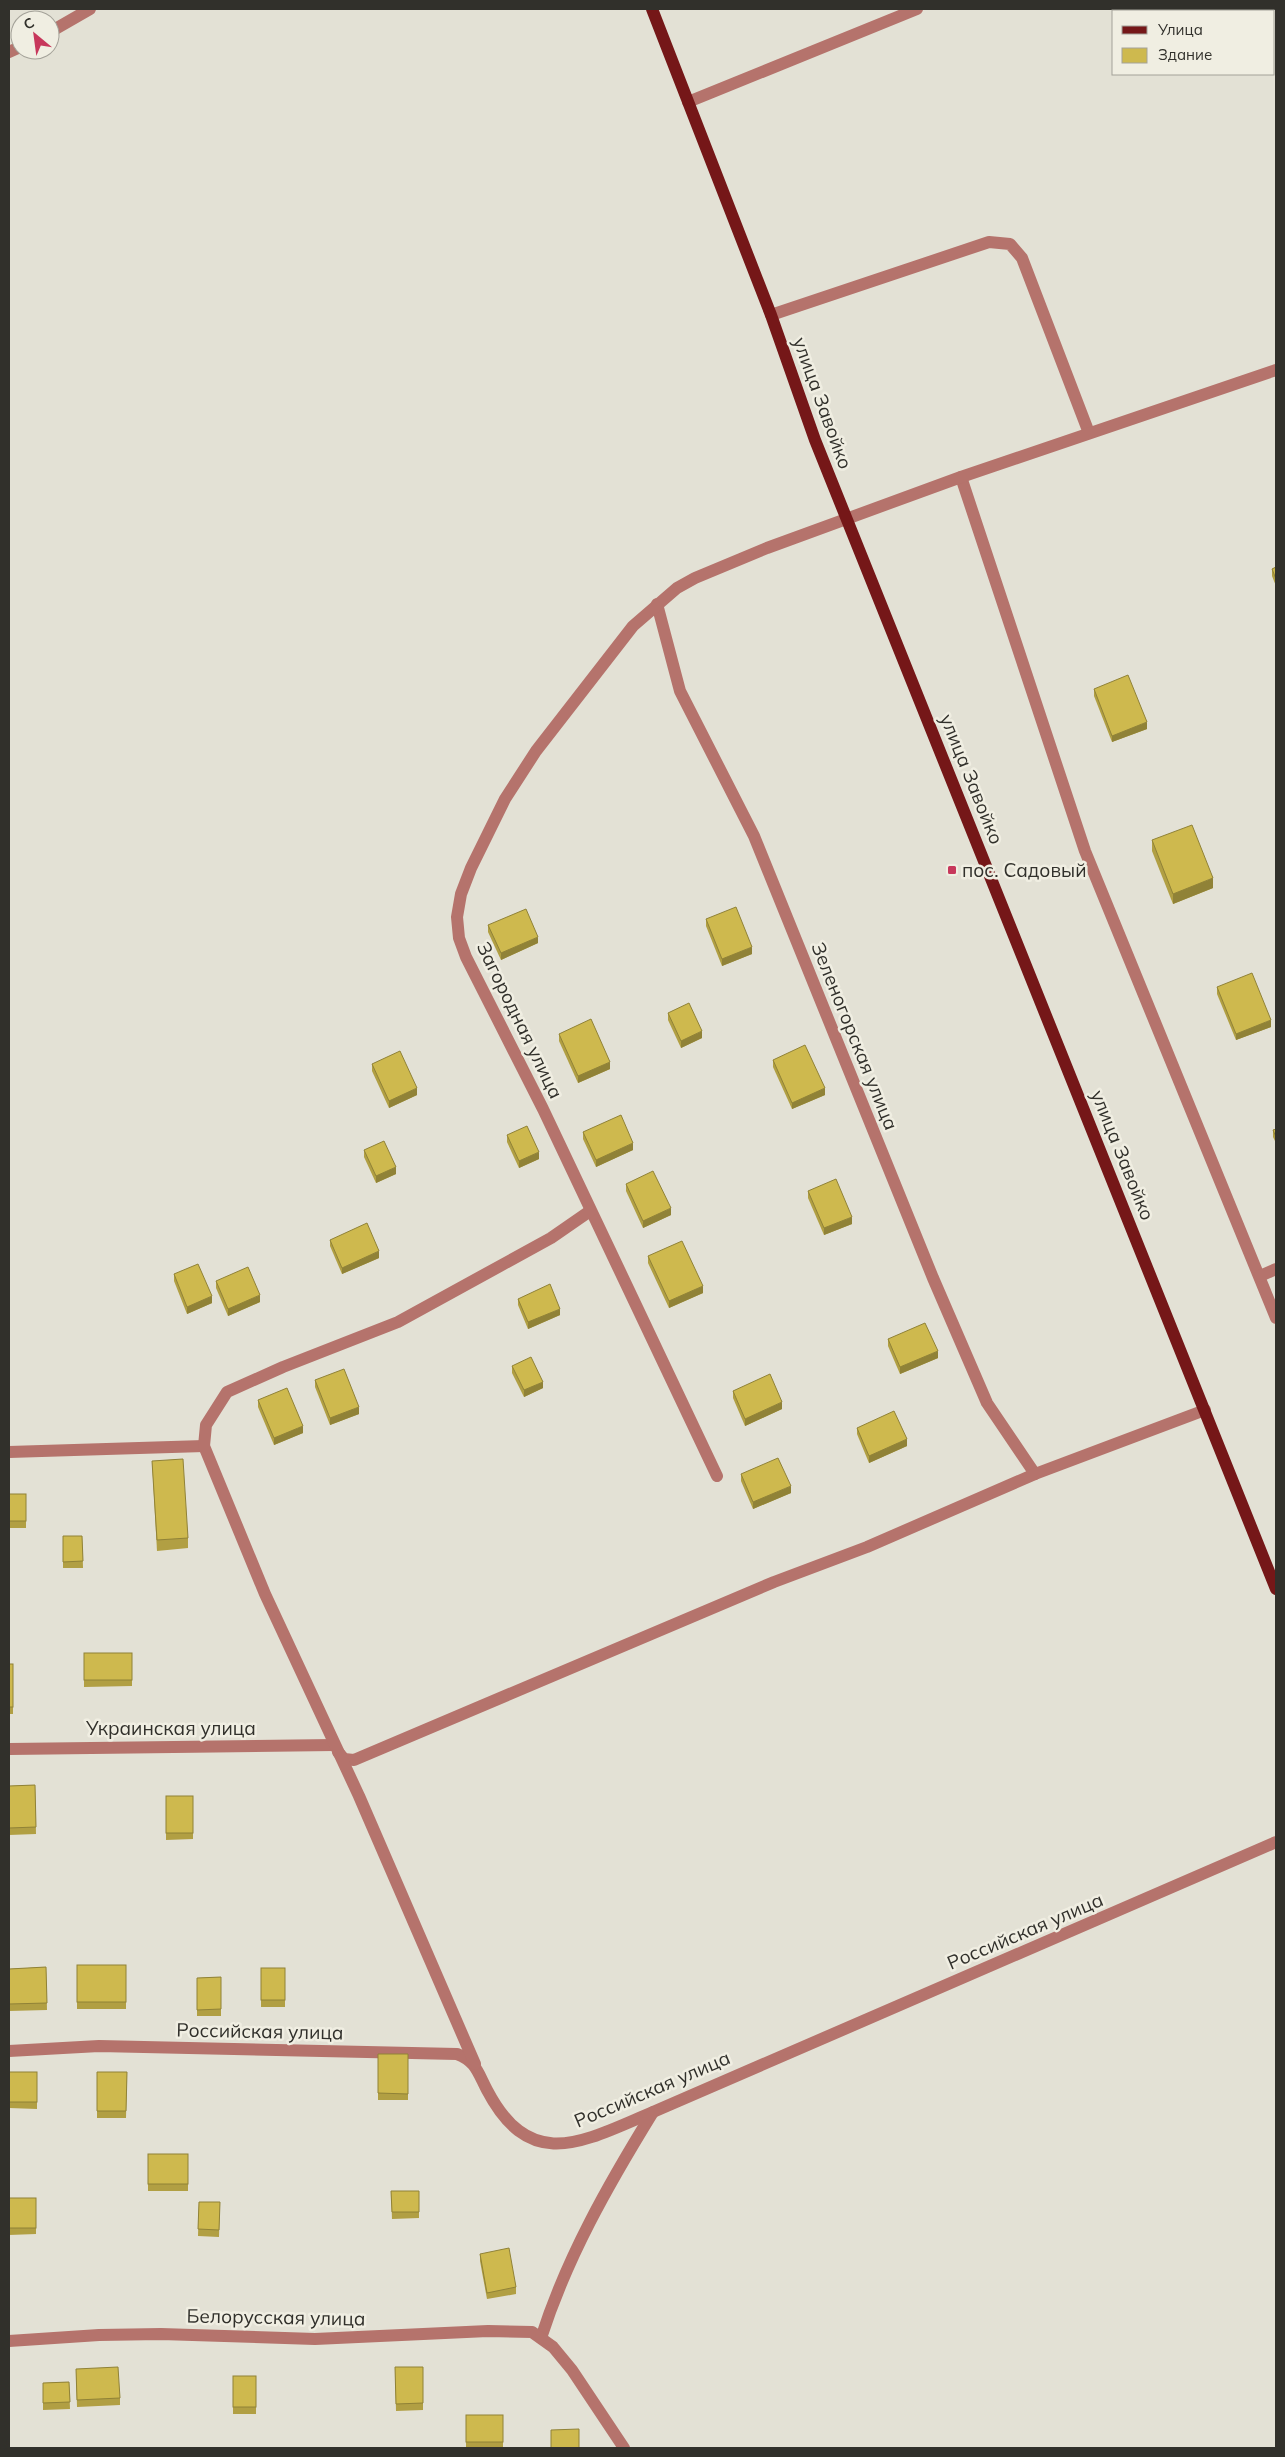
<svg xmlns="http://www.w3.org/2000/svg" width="1285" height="2457" font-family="Mulish,sans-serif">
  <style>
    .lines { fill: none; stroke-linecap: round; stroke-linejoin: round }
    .minor { stroke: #b5736c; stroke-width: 12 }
    .major { stroke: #751718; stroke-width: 12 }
    .wall { fill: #b19f43 }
    .shaded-wall { fill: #908237 }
    .building { fill: #ceb94e; stroke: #908237 }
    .poi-dot { fill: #c7375b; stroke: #f0eee2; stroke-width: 2 }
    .labels { text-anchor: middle; stroke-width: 5; stroke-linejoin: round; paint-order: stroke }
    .street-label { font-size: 19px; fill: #31302b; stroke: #f0eee2 }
    .poi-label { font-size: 19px; fill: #31302b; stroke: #f0eee2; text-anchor: start }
  </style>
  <rect width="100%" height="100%" fill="#e3e1d5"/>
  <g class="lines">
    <g class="minor">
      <path d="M50,32L90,9"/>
      <path d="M9,52L20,47"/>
      <path d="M688,102L917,9"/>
      <path d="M771,315L989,242L1010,244L1022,258L1089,433"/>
      <path d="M961,477L1085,851L1276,1318"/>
      <path d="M657,604L680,691L754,836L933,1278L987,1403L1035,1474"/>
      <path d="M1260,1276L1276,1269"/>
      <path d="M9,1452L204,1446"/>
      <path d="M717,1476L543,1109L466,957L459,938L457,917L461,894L471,868L505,799L536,751L633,626L677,588L695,578L767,548L961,477L1276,370"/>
      <path d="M9,1749L334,1745"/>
      <path d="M338,1752L344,1759L354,1760L774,1582L867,1547L1035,1474L1205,1410"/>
      <path d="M9,2051L99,2046L457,2054C476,2061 478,2073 487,2090C531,2174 584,2141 653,2112L1276,1842"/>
      <path d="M475,2064L359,1796L265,1594L204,1446L206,1425L227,1392L283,1367L398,1322L551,1238L590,1211"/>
      <path d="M541,2338C567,2257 608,2185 653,2112"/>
      <path d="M9,2341L99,2335L161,2334L315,2339L488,2331L532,2332L553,2347L572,2370L624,2448"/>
    </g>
    <path class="major" d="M652,9L771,315L815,440L1276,1589"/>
  </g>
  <g class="wall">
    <path d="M1276,567V586L1272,576V569Z"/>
    <path d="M1094,689L1147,729L1112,742L1094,696Z"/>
    <path d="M1152,840L1213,888L1173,904L1152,851Z"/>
    <path d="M706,919L752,954L722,966L706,926Z"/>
    <path d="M488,925L538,943L501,960L488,932Z"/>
    <path d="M1217,987L1271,1027L1236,1040L1217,994Z"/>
    <path d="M668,1013L702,1038L681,1048L668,1020Z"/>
    <path d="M559,1034L610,1069L578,1083L559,1041Z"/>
    <path d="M773,1060L825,1095L792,1109L773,1067Z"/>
    <path d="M372,1064L417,1095L389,1108L372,1071Z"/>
    <path d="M1276,1129V1143L1273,1137V1130Z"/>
    <path d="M583,1132L633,1150L596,1167L583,1139Z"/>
    <path d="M507,1135L539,1159L519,1168L507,1142Z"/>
    <path d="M364,1150L396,1174L376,1183L364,1157Z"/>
    <path d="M626,1184L671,1215L643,1228L626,1191Z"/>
    <path d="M808,1191L852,1224L824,1235L808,1198Z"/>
    <path d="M330,1240L379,1258L342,1274L330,1246Z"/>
    <path d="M648,1256L703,1293L669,1308L648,1263Z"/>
    <path d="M174,1274L212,1303L187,1314L174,1281Z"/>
    <path d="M216,1281L260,1302L228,1316L216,1288Z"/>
    <path d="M518,1299L560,1315L528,1329L518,1305Z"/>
    <path d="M888,1339L938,1358L900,1374L888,1346Z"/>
    <path d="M512,1366L543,1388L524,1397L512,1373Z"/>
    <path d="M315,1380L359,1414L330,1425L315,1387Z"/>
    <path d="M733,1391L782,1409L745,1426L733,1398Z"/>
    <path d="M258,1400L303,1433L274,1445L258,1407Z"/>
    <path d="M857,1428L907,1446L869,1463L857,1434Z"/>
    <path d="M152,1461L188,1538V1548L157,1551Z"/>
    <path d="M741,1474L791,1493L753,1509L741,1481Z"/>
    <rect x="9" y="1494" width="17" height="34"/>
    <path d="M63,1536H82L83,1568H63Z"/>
    <path d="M84,1653H132V1686L84,1687Z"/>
    <rect x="9" y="1664" width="4" height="50"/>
    <path d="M35,1785L36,1834L9,1835V1786Z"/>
    <path d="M166,1796H193V1839L166,1840Z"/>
    <rect x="77" y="1965" width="49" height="44"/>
    <path d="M46,1967L47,2010L9,2011V1969Z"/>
    <rect x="261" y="1968" width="24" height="39"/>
    <path d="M221,1977V2016H197V1978Z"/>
    <rect x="378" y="2054" width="30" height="46"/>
    <path d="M9,2072H37V2109L9,2108Z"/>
    <path d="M97,2072H127L126,2118H97Z"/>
    <rect x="148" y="2154" width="40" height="37"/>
    <path d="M391,2191H419V2218L392,2219Z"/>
    <path d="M9,2198H36V2234L9,2235Z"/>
    <path d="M199,2202H220L219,2237L198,2236Z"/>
    <path d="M480,2254L516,2287V2294L487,2299L480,2261Z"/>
    <path d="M395,2367H423V2410L396,2411Z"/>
    <path d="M76,2369L120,2398V2405L77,2407Z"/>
    <rect x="233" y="2376" width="23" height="38"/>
    <path d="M69,2382L70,2409L43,2410V2383Z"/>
    <rect x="466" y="2415" width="37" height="33"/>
  </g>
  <g class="shaded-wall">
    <path d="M1147,722V729L1112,742V736Z"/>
    <path d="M1213,878V888L1173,904V894Z"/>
    <path d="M538,937V943L501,960V953Z"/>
    <path d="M752,947V954L722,966V959Z"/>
    <path d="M1271,1020V1027L1236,1040V1034Z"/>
    <path d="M702,1031V1038L681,1048V1041Z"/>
    <path d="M610,1062V1069L578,1083V1076Z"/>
    <path d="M417,1088V1095L389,1108V1101Z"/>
    <path d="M825,1088V1095L792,1109V1103Z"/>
    <path d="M633,1143V1150L596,1167V1160Z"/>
    <path d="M539,1152V1159L519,1168V1161Z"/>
    <path d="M396,1167V1174L376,1183V1176Z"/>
    <path d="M671,1208V1215L643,1228V1221Z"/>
    <path d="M852,1217V1224L824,1235V1228Z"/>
    <path d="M379,1251V1258L342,1274V1268Z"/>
    <path d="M703,1286V1293L669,1308V1301Z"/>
    <path d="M260,1295V1302L228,1316V1309Z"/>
    <path d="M212,1296V1303L187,1314V1307Z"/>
    <path d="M560,1309V1315L528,1329V1322Z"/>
    <path d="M938,1351V1358L900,1374V1367Z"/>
    <path d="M543,1382V1388L524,1397V1390Z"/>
    <path d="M782,1402V1409L745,1426V1419Z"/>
    <path d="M359,1407V1414L330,1425V1418Z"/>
    <path d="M303,1426V1433L274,1445V1438Z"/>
    <path d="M907,1439V1446L869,1463V1456Z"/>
    <path d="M791,1486V1493L753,1509V1502Z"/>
  </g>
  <g class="building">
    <path d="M1276,567V579L1272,569Z"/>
    <path d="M1128,675L1147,722L1112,736L1094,689Z"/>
    <path d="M1192,825L1213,878L1173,894L1152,840Z"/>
    <path d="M736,907L752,947L722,959L706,919Z"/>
    <path d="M526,909L538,937L501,953L488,925Z"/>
    <path d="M1252,973L1271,1020L1236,1034L1217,987Z"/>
    <path d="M689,1003L702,1031L681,1041L668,1013Z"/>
    <path d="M591,1019L610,1062L578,1076L559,1034Z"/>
    <path d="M805,1045L825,1088L792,1103L773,1060Z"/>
    <path d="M400,1051L417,1088L389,1101L372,1064Z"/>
    <path d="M621,1115L633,1143L596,1160L583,1132Z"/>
    <path d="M527,1126L539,1152L519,1161L507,1135Z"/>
    <path d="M1276,1129V1137L1273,1130Z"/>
    <path d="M384,1141L396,1167L376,1176L364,1150Z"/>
    <path d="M653,1171L671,1208L643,1221L626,1184Z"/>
    <path d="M836,1179L852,1217L824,1228L808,1191Z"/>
    <path d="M367,1223L379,1251L342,1268L330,1240Z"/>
    <path d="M682,1241L703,1286L669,1301L648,1256Z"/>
    <path d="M198,1264L212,1296L187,1307L174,1274Z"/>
    <path d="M248,1267L260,1295L228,1309L216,1281Z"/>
    <path d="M550,1284L560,1309L528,1322L518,1299Z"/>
    <path d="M925,1323L938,1351L900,1367L888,1339Z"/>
    <path d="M531,1357L543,1382L524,1390L512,1366Z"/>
    <path d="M344,1369L359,1407L330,1418L315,1380Z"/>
    <path d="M770,1374L782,1402L745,1419L733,1391Z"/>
    <path d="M287,1388L303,1426L274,1438L258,1400Z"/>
    <path d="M894,1411L907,1439L869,1456L857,1428Z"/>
    <path d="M778,1458L791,1486L753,1502L741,1474Z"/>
    <path d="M183,1459L188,1538L157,1540L152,1461Z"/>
    <rect x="9" y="1494" width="17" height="27"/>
    <path d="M63,1536H82L83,1561L63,1562Z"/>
    <rect x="84" y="1653" width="48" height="27"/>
    <rect x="9" y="1664" width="4" height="43"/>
    <path d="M35,1785L36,1827L9,1828V1786Z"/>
    <rect x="166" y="1796" width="27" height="37"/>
    <rect x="77" y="1965" width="49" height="37"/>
    <path d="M46,1967L47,2003L9,2004V1969Z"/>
    <rect x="261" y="1968" width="24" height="32"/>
    <path d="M221,1977V2009L197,2010V1978Z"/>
    <path d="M378,2054H408V2094L378,2093Z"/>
    <rect x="9" y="2072" width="28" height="30"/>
    <path d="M97,2072H127L126,2111H97Z"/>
    <rect x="148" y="2154" width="40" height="30"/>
    <path d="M391,2191H419V2212H392Z"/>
    <rect x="9" y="2198" width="27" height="30"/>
    <path d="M199,2202H220L219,2230L198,2229Z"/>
    <path d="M509,2248L516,2287L487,2293L480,2254Z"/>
    <path d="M118,2367L120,2398L77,2400L76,2369Z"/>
    <path d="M395,2367H423V2403L396,2404Z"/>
    <rect x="233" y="2376" width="23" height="31"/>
    <path d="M69,2382L70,2402L43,2403V2383Z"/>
    <rect x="466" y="2415" width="37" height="27"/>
    <path d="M579,2429V2448H551V2430Z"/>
  </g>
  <rect class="poi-dot" x="947" y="865" width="10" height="10" rx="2.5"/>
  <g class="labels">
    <g class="street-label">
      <text transform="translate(823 403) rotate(70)" y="7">улица Завойко</text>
      <text transform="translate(972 779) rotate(68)" y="7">улица Завойко</text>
      <text transform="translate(520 1020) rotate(64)" y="7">Загородная улица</text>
      <text transform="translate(855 1036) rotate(68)" y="7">Зеленогорская улица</text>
      <text transform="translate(1123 1155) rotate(68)" y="7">улица Завойко</text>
      <text x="171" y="1735">Украинская улица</text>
      <text transform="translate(1025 1931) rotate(-23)" y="7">Российская улица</text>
      <text transform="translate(260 2031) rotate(1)" y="7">Российская улица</text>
      <text transform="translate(652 2089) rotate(-23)" y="7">Российская улица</text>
      <text transform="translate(276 2317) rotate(1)" y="7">Белорусская улица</text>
    </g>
    <g class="poi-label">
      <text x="962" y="877">пос. Садовый</text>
    </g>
  </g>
  <rect width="1285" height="2457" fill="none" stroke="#31302b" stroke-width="20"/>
  <rect x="1112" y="10" width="162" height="65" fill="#f0eee2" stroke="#a4a299"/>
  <rect x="1122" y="26" width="25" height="8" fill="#751718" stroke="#a4a299"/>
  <text x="1158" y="35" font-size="15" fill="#31302b">Улица</text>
  <rect x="1122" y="48" width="25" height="15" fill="#ceb94e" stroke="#a4a299"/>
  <text x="1158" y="60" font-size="15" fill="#31302b">Здание</text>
  <g transform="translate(35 35) rotate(331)"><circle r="24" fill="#f0eee2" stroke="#a4a299"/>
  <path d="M0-4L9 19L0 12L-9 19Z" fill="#c7375b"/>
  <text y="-8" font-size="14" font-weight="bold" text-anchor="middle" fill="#31302b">С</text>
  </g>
</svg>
